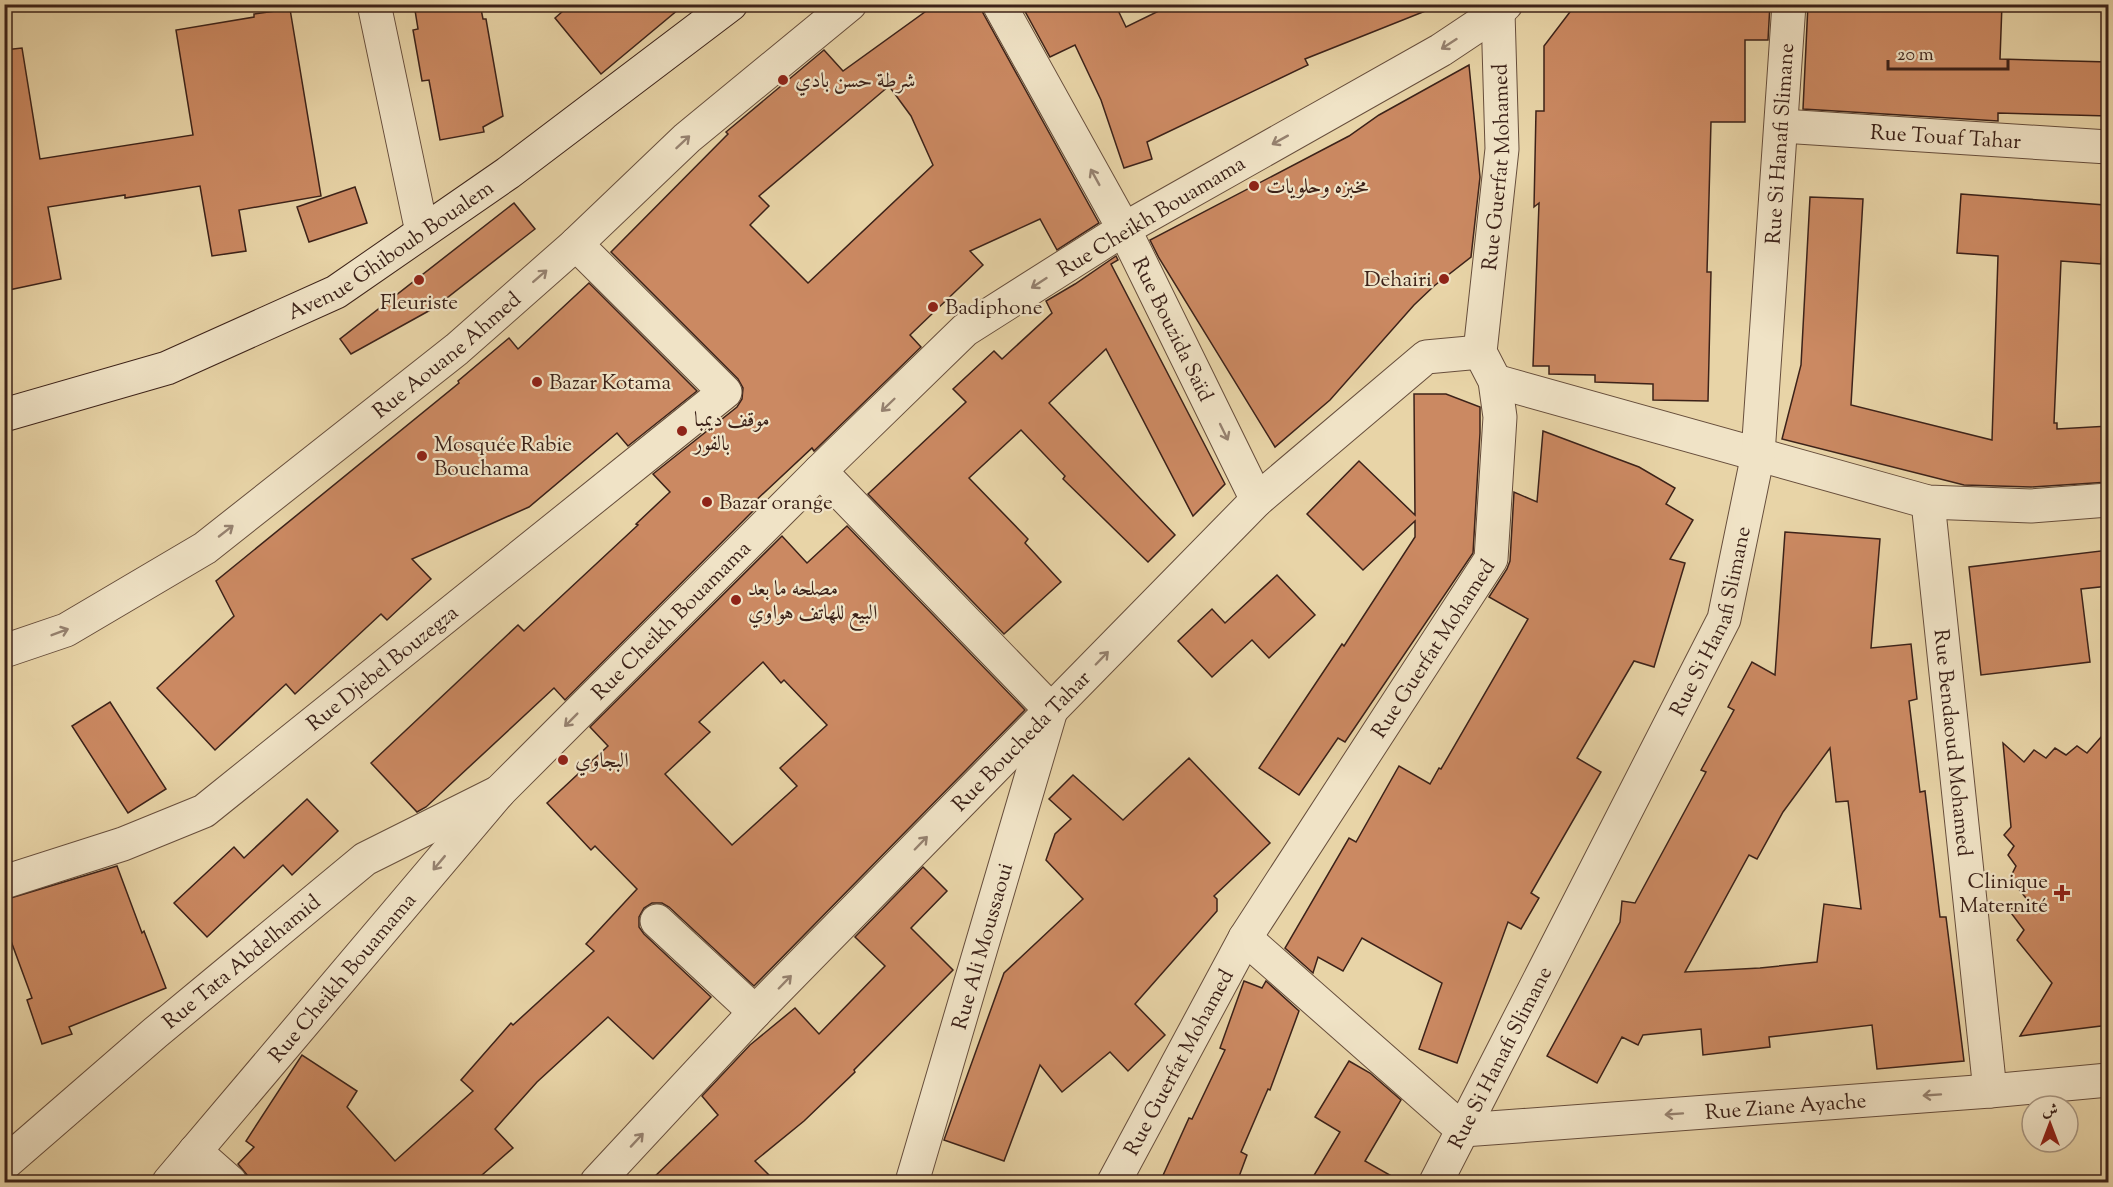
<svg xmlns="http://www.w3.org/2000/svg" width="2113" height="1187" font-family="'Sorts Mill Goudy',Amiri,serif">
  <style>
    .building { fill: #cb8962; stroke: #3c2219; stroke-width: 1.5; fill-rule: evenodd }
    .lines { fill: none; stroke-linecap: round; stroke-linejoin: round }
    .minor-casing { stroke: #674e3c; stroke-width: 35 }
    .tertiary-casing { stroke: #674e3c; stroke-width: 35 }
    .secondary-casing { stroke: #3c2219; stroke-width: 35 }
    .minor { stroke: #f0e3c6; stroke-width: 33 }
    .tertiary { stroke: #f0e3c6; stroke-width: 33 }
    .secondary { stroke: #f0e3c6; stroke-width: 33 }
    .oneway { stroke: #968270 }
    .poi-dot { fill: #8f2418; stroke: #f0e3c6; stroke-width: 2 }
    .labels { text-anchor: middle; stroke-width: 4.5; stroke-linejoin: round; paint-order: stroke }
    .poi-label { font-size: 21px; fill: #3c2219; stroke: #f0e3c6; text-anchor: start }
    .street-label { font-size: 21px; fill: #3c2219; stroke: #f0e3c6 }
  </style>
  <rect width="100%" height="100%" fill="#e8d4a7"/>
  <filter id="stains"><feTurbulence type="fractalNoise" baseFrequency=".00333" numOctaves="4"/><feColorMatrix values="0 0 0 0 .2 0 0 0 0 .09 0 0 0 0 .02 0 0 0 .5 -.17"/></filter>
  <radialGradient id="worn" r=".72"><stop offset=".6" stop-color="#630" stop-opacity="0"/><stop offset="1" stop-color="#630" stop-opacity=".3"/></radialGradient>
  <g class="building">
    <path d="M414,4H480L483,19H486L503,116L483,127L484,132L440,140L429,80L422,81L413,30L418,29Z"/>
    <path d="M571,4H685L601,74L555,18Z"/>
    <path d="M936,4H980L983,13L1099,223L1057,250L1040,219L970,251L983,265L910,335L921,347L814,451L812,448L752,504L756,508L565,700L554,688L426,807L417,812L371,763L518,625L524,631L638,525L636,524L670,492L653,474L737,407L742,399L743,388L738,379L611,252L728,134L726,132L824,50L843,71ZM889,86L911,116L933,165L808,283L750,225L769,206L759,196Z"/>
    <path d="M1021,4H1115L1126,27L1173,4H1438V6L1305,59L1308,65L1147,142L1152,159L1124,168L1101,100L1075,45L1050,57Z"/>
    <path d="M1576,4H1770L1768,40H1745V122H1711L1707,272H1711L1708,401L1653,400V384L1595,382V375L1549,374V366H1533L1539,203L1534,207L1536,111H1544V46Z"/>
    <path d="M1808,4H2002L2000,59L2109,62V116L1998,113V121L1803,109Z"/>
    <path d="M290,9L321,196L239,210L246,251L212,256L200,186L125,198V195L48,207L61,279L4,291V50L22,48L40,159L193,135L176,30L254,17V14Z"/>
    <path d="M1469,65L1480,177L1471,257L1434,286L1414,305L1330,400L1275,447L1159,258L1150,240L1349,136L1379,115Z"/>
    <path d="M355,187L367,223L309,242L297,207Z"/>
    <path d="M1961,194L2105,205L2101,264L2061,261L2054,423H2057V429L2109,426V482L2031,487L1964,485L1782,439L1801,365L1810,197L1863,199L1851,405L1992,440L1998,256L1957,253Z"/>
    <path d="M514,203L535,229L434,308L351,354L340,339Z"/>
    <path d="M1116,256L1118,260L1111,264L1225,484L1193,516L1106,349L1049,403L1175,535L1148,562L1063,479L1065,476L1021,430L969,478L1028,539L1025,543L1061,582L1004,634L868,494L966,402L953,389L994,351L1002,359L1052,313L1046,301L1075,284Z"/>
    <path d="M589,283L697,391L628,446L617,433L529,507L412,559L431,579L387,620L381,614L295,694L286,684L215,750L157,688L234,616L216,581L459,383L458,381L509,338L518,349Z"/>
    <path d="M1414,394H1446L1480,407V433L1473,553L1345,742L1338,738L1299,795L1259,768L1342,644L1344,646L1415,537V521L1363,570L1307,514L1359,461L1415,515Z"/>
    <path d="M1543,431L1639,467L1675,488L1666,504L1693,520L1670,559L1685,563L1654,667L1634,661L1577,758L1601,772L1531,893L1539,898L1521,929L1508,922L1457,1063L1419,1049L1442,983L1362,938L1343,971L1318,957L1313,973L1285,948L1349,838L1356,842L1399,766L1430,784L1439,768L1441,769L1528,619L1489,597L1507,569L1510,561L1514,492L1537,502Z"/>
    <path d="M847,526L1025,710L754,986L669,907L662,903H652L644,908L639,917V927L644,934L711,997L653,1059L608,1017L537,1082L495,1129L513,1148L474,1182H248V1176L238,1164L254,1147L246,1141L302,1055L357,1091L347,1107L395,1161L473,1091L461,1080L511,1023L513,1025L594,951L586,944L637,889L595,846L591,850L547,803L608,746L590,727L782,536L807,563ZM763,662L781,683L784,680L827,725L780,768L797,786L732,845L665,774L710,732L699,722Z"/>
    <path d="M1785,532L1880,539L1871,648L1911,644L1917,699L1909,701L1920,792L1925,791L1940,917H1946L1964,1061L1877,1069L1872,1025L1769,1037L1770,1047L1703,1055L1701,1029L1643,1035L1638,1045L1622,1037L1597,1083L1547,1056L1620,922L1622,901L1635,903L1706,772L1701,770L1734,710L1728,707L1752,662L1775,675ZM1830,748L1836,802L1848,801L1861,909L1824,904L1817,962L1760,968L1685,972L1749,855L1757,859L1783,812Z"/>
    <path d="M2109,550V586L2081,589L2090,662L1981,675L1969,567Z"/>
    <path d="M1277,575L1315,615L1269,658L1252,640L1212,677L1178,641L1212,609L1225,623Z"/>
    <path d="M110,702L166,789L128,813L72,726Z"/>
    <path d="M2109,728V1025L2020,1036L2052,983L2017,940L2024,930L2008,909L2033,907L2010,878L2016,866L2008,855L2014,846L2004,835L2011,827L2003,743L2024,762L2034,750L2046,758L2055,748L2066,755L2077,746L2087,753Z"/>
    <path d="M1189,758L1270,843L1214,896L1217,899V911L1135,1004L1165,1035L1128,1071L1110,1052L1062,1092L1040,1065L1004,1161L944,1140L1004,973L1083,899L1046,860L1055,834L1071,819L1049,799L1073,775L1123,820Z"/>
    <path d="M307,799L338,831L292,875L283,865L207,937L174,903L234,847L244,858Z"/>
    <path d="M117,866L142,933L144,931L166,988L69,1027L72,1034L42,1044L27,1000L32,998L4,922V900Z"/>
    <path d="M923,867L947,891L911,928L953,970L854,1070L855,1072L804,1121L755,1161L776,1182H649L718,1115L702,1096L750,1045L795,1008L819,1034L885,966L855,937Z"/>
    <path d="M1244,981L1262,988L1266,981L1299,1011L1270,1090L1268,1089L1241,1152L1247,1155L1237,1182H1160L1189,1118L1192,1119L1225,1050L1220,1048Z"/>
    <path d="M1349,1061L1370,1073L1401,1100L1365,1161L1402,1182H1310L1340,1132L1315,1117Z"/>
  </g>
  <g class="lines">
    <g class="minor-casing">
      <g id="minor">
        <path d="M374,4L422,232"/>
        <path id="s1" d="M999,4L1124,229L1257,500"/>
        <path id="s2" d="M1782,126L2108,147"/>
        <path d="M1124,229L1441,50L1498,12L1506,4"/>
        <path d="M1495,381L1928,502L2031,506L2108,500"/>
        <path d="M820,471L1051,710L912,1182"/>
        <path id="s3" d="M1928,502L1990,1091"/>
        <path id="s4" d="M4,651L66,630L205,548L457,349L576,244L687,138L850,4"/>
        <path id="s5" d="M4,882L123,844L204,811L725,392L576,244"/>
        <path d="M657,921L755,1012"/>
        <path id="s6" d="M1245,938L1463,1130L1990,1091L2108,1080"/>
        <path d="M195,1151L230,1182"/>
        <path id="s7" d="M4,1164L155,1033L365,859L499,792"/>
        <path id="s8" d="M597,1182L755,1012L1257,500L1426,357L1480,352"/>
        <path id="s9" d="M1114,1182L1245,938L1491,559L1500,417L1495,381L1480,352L1502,149L1498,12"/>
      </g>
    </g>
    <g class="tertiary-casing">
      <g id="tertiary">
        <path id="s10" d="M169,1182L499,792L820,471L965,330L1124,229"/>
        <path id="s11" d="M1436,1182L1724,619L1758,454L1789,4"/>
      </g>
    </g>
    <g class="secondary-casing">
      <g id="secondary">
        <path id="s12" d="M4,415L167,368L336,292L508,173L731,4"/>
      </g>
    </g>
    <use href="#minor" class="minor"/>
    <use href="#tertiary" class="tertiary"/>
    <use href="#secondary" class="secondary"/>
  </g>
  <defs><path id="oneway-shaft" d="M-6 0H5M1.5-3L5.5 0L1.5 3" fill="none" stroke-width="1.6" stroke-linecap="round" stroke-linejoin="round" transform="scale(1.5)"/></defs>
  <g class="oneway">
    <use href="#oneway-shaft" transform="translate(1449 44) rotate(147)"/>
    <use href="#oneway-shaft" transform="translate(1280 140) rotate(151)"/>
    <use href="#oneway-shaft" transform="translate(683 142) rotate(-43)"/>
    <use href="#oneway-shaft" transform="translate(1095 177) rotate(-119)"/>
    <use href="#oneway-shaft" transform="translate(540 276) rotate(-41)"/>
    <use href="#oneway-shaft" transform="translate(1039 283) rotate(147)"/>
    <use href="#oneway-shaft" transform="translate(888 405) rotate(136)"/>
    <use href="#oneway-shaft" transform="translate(1224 432) rotate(64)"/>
    <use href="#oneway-shaft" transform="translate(226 531) rotate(-38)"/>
    <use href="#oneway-shaft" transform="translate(60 632) rotate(-21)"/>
    <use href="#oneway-shaft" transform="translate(1102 658) rotate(-46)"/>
    <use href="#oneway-shaft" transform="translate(571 720) rotate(135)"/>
    <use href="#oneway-shaft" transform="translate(921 843) rotate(-46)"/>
    <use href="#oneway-shaft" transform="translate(439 863) rotate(130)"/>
    <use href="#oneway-shaft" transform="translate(785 982) rotate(-46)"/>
    <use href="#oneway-shaft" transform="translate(1932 1095) rotate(176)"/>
    <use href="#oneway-shaft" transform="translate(1674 1114) rotate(176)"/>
    <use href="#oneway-shaft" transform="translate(637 1140) rotate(-47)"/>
  </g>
  <g class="poi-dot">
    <circle cx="783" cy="80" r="6"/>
    <circle cx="1254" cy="186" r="6"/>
    <circle cx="1444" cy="279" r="6"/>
    <circle cx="419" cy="280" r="6"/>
    <circle cx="933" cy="307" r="6"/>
    <circle cx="537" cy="382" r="6"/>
    <circle cx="682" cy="431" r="6"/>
    <circle cx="422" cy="456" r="6"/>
    <circle cx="707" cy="502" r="6"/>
    <circle cx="736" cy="600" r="6"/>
    <circle cx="563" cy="760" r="6"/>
    <path d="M2059 884h6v6h6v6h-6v6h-6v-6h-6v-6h6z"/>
  </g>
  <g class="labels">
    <g class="poi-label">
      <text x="795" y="87">شرطة حسن بادي</text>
      <text x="1266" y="193">مخبزه وحلويات</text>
      <text x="1432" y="286" text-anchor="end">Dehairi</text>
      <text x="419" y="309" text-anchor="middle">Fleuriste</text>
      <text x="945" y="314">Badiphone</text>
      <text x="549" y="389">Bazar Kotama</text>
      <text x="694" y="426">موقف ديمبا<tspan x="694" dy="24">بالفور</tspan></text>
      <text x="434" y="451">Mosquée Rabie<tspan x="434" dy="24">Bouchama</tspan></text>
      <text x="719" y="509">Bazar orange</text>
      <text x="748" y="595">مصلحه ما بعد<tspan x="748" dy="24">البيع للهاتف هواوي</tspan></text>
      <text x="575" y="767">البجاوي</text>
      <text x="2048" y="888" text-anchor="end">Clinique<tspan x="2048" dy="24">Maternité</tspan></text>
    </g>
    <g class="street-label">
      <text dy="7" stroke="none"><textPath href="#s2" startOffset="164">Rue Touaf Tahar</textPath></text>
      <text dy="7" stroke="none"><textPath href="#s11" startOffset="1112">Rue Si Hanafi Slimane</textPath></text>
      <text dy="7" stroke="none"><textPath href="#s9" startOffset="1126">Rue Guerfat Mohamed</textPath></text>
      <text transform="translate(1151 216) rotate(-31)" y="7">Rue Cheikh Bouamama</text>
      <text dy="7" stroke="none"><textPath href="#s12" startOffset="423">Avenue Ghiboub Boualem</textPath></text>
      <text dy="7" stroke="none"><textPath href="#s1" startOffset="369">Rue Bouzida Saïd</textPath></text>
      <text dy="7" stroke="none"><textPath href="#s4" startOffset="536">Rue Aouane Ahmed</textPath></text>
      <text dy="7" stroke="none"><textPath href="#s10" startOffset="754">Rue Cheikh Bouamama</textPath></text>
      <text dy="7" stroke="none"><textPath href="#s11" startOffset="626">Rue Si Hanafi Slimane</textPath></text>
      <text dy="7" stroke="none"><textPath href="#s9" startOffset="622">Rue Guerfat Mohamed</textPath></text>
      <text dy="7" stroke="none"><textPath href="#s5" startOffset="441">Rue Djebel Bouzegza</textPath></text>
      <text dy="7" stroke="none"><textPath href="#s8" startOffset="612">Rue Boucheda Tahar</textPath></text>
      <text dy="7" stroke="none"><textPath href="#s3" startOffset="242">Rue Bendaoud Mohamed</textPath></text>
      <text transform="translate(982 946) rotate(-74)" y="7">Rue Ali Moussaoui</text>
      <text dy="7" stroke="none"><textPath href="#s7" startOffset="312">Rue Tata Abdelhamid</textPath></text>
      <text dy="7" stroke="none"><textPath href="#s10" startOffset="268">Rue Cheikh Bouamama</textPath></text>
      <text dy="7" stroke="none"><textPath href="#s11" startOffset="140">Rue Si Hanafi Slimane</textPath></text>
      <text dy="7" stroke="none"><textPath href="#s9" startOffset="136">Rue Guerfat Mohamed</textPath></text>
      <text dy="7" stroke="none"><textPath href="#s6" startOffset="614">Rue Ziane Ayache</textPath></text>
    </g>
  </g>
  <rect width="2113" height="1187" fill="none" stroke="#e8d4a7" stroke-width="24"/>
  <rect x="6" y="6" width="2101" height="1175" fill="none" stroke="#3c2219" stroke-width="3"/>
  <rect x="12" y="12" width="2089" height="1163" fill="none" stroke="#3c2219" stroke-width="1.5"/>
  <g transform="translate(2050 1124)"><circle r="28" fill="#f0e3c6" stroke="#a89681" stroke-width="1.5"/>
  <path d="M0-4.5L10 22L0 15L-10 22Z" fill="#8f2418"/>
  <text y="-9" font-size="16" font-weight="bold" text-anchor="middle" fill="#3c2219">ش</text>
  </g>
  <path d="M1888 60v9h120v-9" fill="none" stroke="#3c2219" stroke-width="3"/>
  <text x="1897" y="60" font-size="18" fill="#3c2219" stroke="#f0e3c6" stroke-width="4.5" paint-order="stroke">20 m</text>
  <rect width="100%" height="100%" filter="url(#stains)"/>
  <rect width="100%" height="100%" fill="url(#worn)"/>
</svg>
